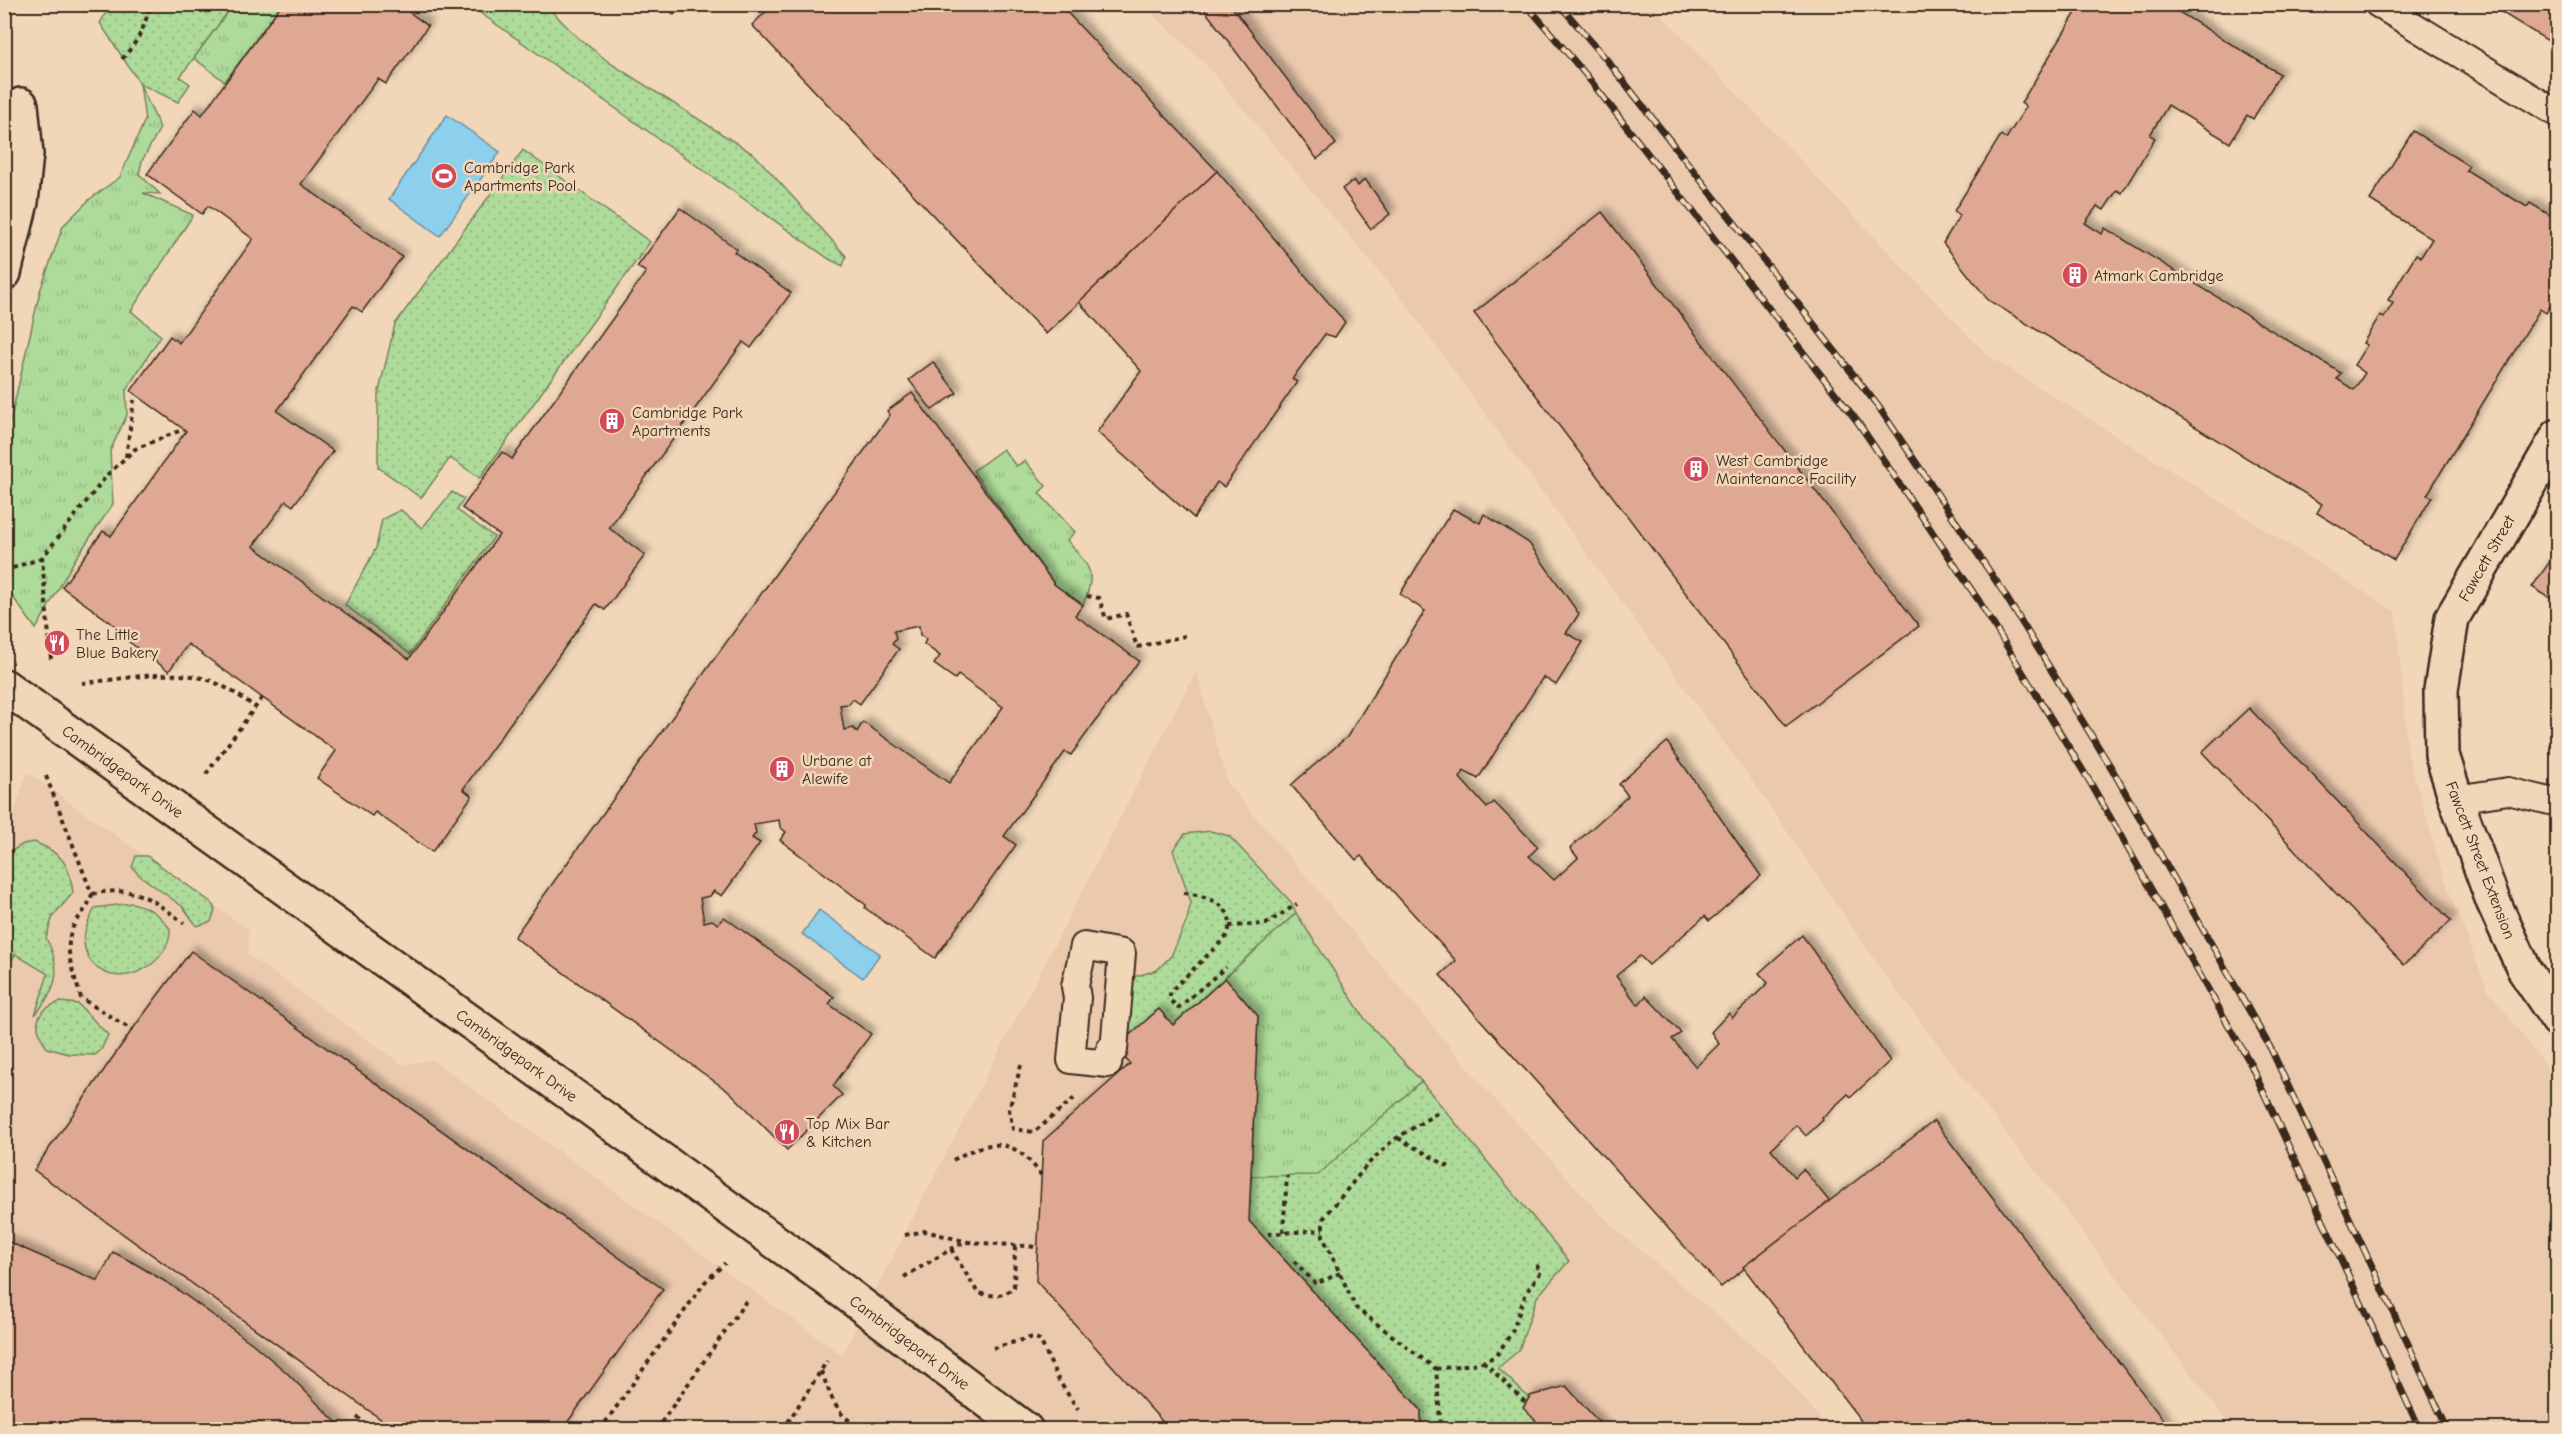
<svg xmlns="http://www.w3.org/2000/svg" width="2562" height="1434" font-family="'Comic Neue',sans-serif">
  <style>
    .built { fill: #ebc9ad }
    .grass { fill: url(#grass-dots); stroke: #74825c; stroke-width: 1.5 }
    .park { fill: url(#park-tufts); stroke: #74825c; stroke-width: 1.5 }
    .water { fill: #8cd0ee; stroke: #6c8e9b; stroke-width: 1.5 }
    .building { fill: #dea893; stroke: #3b2a1e; stroke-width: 1.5; fill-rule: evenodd; filter: url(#shadow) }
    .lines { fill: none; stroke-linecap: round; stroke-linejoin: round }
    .service-casing { stroke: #3b2a1e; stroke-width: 30 }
    .minor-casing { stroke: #3b2a1e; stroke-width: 38 }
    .path { stroke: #3b2a1e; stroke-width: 4; stroke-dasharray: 4.5 4.5; stroke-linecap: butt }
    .service { stroke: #f1d7b8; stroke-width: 26 }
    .minor { stroke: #f1d7b8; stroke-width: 33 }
    .rail-casing { stroke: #3b2a1e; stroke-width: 7 }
    .rail { stroke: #f1d7b8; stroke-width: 4.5; stroke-dasharray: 14; stroke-linecap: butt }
    .labels { text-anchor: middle; stroke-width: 5; stroke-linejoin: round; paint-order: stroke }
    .poi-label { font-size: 16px; fill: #3b2a1e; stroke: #f1d7b8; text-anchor: start }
    .street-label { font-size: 16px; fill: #3b2a1e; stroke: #f1d7b8 }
  </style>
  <defs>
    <pattern id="grass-dots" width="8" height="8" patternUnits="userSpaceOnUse" patternTransform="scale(1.5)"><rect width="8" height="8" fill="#aedb99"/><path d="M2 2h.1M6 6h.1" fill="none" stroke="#97bc83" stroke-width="1.8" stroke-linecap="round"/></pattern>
    <pattern id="park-tufts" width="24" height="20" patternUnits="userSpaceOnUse" patternTransform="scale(1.5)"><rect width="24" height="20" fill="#aedb99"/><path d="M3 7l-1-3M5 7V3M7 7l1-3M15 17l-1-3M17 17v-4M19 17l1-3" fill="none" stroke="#97bc83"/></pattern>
    <filter id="shadow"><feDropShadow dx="5.5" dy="-5.5" stdDeviation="3" flood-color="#0004"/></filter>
  </defs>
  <rect width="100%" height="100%" fill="#f1d7b8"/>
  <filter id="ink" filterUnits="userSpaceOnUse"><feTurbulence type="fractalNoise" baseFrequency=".0167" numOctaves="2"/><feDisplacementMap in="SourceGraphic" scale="12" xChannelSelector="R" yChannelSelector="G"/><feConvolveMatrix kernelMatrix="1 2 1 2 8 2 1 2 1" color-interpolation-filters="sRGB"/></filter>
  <g filter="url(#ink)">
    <g class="built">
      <path d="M1143,5H1652L1986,354L2396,612L2408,754L2444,878L2487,988L2557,1081V1429H2233L1884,974L1760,792L1398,294L1206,65Z"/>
      <path d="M1196,671L1228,784L1491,1095L1611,1225L1777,1366L1829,1429L5,1430L4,846L27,772L249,930L248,955L403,1065L431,1059L842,1355Z"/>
    </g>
    <g class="grass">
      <path d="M111,5H233L180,77L190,84L178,102L140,84L100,23Z"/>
      <path d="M469,5H546L576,36L610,63L755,155L846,256L843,266L829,259Z"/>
      <path d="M523,150L650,242L480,478L450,458L421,498L378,467V395L395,324Z"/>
      <path d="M452,492L464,499L457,510L494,537L410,654L345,605L376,548L382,519L401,510L422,528Z"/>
      <path d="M1210,831L1229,836L1291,902L1296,913L1173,1025L1159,1009L1114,1050L1130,978L1157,970L1171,956L1187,920L1191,902L1173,850L1185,834Z"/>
      <path d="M34,842C62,853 70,864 73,893L53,916L46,938C63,971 57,988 35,1015L48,974L15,954L4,978L5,855L23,844Z"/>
      <path d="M136,856H147L212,903L215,910L211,922L197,926L183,907L139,875L132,867Z"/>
      <path d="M132,903C150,908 159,913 170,929C172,963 119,993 93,964C77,945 85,927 95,908Z"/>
      <path d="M60,1002L78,1004L108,1035L101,1050L95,1055L69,1054L47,1048C33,1027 33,1011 60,1002Z"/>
      <path d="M1421,1081L1569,1261L1537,1297L1519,1350L1498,1368L1561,1429H1421V1410L1249,1221L1251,1176L1318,1174Z"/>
    </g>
    <g class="park">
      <path d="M233,5H274L279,8L225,82L194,58Z"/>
      <path d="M140,84L160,128L142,161L139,174L160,194L143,193L193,215L131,311L161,336L126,390L127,415L110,451L113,504L74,561L36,629L5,586V444L40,291L63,226L90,199L120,177L145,120Z"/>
      <path d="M1003,449L1016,466L1025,461L1046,486L1039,493L1075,532L1067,540C1089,568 1098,569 1083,605L1055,585L973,471Z"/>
      <path d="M1296,913L1365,1019L1421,1081L1318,1175L1251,1176L1258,1016L1225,978Z"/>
    </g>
    <g class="water">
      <path d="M447,115L500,152L440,236L389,199Z"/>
      <path d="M819,910L880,954L863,978L802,934Z"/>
    </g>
    <g class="building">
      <path d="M274,4H398L428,26L386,84L378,79L301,184L402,257L362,312L353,306L277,411L333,451L293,506L286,501L253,546L409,659L499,535L462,508L502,452L512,459L646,272L637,267L680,208L737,249L734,252L791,293L751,348L743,342L609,528L645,555L605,610L596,604L463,789L472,796L432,852L375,812L372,816L317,778L336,751L188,644L169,671L118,634L121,630L62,587L103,531L111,536L186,431L131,391L170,336L179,343L253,239L208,206L202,214L147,174L195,109L202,115L279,8Z"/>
      <path d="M665,4H685L674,15Z"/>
      <path d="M774,4H1059L1217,171L1046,334L752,25Z"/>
      <path d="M1200,4H1230L1336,144L1317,159Z"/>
      <path d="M2074,4H2166L2280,74L2253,119L2247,115L2230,143L2168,105L2150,135L2155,138L2122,193L2117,190L2104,210L2097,206L2085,223L2102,234L2105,228L2341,373L2337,379L2354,390L2365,373L2354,365L2367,345L2363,343L2380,315L2384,318L2393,303L2388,300L2416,254L2421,257L2432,239L2370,200L2413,131L2469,166L2466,170L2527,207L2530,203L2558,220V293L2546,313L2540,309L2427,495L2432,497L2394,560L2317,513L2322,504L1988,300L1943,243L1960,215L1954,211L2001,135L2006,139L2026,107L2021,103L2077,11L2072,8Z"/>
      <path d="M2488,4H2558V47Z"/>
      <path d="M1217,171L1345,322L1335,337L1325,334L1292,379L1297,382L1224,487L1217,482L1194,518L1097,432L1141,371L1079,302Z"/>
      <path d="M1365,179L1390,214L1371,229L1342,189L1354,180L1358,186Z"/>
      <path d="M1602,212L1919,626L1786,726L1474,313Z"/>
      <path d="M933,362L957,393L932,410L909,380Z"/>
      <path d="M912,393L1055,585L1083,605L1075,615L1139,661L1071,755L1065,752L1004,836L1016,845L935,958L865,908L866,905L780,840L786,832L780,827L779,820L754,824L756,833L752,838L760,843L722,896L714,891L710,896L700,898L704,922L712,920L718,924L724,917L834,997L829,1004L871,1034L833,1086L842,1095L787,1150L732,1094L514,937L890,415L887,411ZM919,626L920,635L926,639L924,644L940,656L934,664L955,679L958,675L1003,707L949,783L863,722L857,732L853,728L844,730L840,705L849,704L853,699L860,704L899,649L892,644L896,639L894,631Z"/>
      <path d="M1453,509L1480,523L1484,514L1529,543L1579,614L1566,633L1583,642L1556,685L1543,677L1478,779L1464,771L1460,778L1487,808L1494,802L1538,847L1529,856L1554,880L1578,858L1570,848L1628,796L1619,784L1667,742L1761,876L1709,921L1705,916L1649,965L1640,956L1616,976L1638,1005L1646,996L1681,1033L1672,1039L1696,1067L1719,1044L1711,1032L1729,1013L1732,1018L1768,983L1759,973L1802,935L1890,1061L1851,1097L1848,1094L1822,1118L1823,1120L1806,1136L1796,1125L1771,1149L1795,1177L1803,1169L1829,1201L1721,1287L1440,975L1456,961L1361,856L1356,860L1291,785L1347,737L1425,611L1400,594Z"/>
      <path d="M2558,550V603L2532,587Z"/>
      <path d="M2249,708L2451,921L2404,965L2202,752Z"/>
      <path d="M191,951L663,1289L562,1430H396L34,1170L132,1030Z"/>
      <path d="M1225,978L1258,1016L1249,1221L1421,1410V1430H1170L1036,1281L1043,1141L1130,1064L1116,1047L1159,1009L1173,1025Z"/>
      <path d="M1934,1121L2171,1430H1868L1743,1267Z"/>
      <path d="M4,1240L98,1281L113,1252L134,1263L171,1285L253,1344L286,1372L344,1430H4Z"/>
      <path d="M1566,1386L1606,1430H1545L1523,1408L1530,1396Z"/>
    </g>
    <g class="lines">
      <g class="service-casing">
        <g id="service">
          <path d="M2378,4L2558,114"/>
          <path d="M2456,799L2508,791L2558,803"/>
          <path d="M1084,946L1122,953L1114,1050L1110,1049L1108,1064L1071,1060L1077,998L1075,986Z"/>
        </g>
      </g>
      <g class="minor-casing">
        <g id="minor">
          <path d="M4,273L21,202L26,154L21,105"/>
          <path d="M2558,436L2452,618L2441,690L2442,755L2456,799L2493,901L2525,971L2558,1020"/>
          <path d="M4,686L827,1279L1026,1430"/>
        </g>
      </g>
      <g class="path">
        <path d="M122,59C138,41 145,28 150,4"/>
        <path d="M126,457L134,400"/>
        <path d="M4,571L42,558"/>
        <path d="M1087,596L1099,598L1106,619L1126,614L1137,647L1185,636"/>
        <path d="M51,659L42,558L108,474L135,449L179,431"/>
        <path d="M82,683C119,680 177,667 211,681C227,687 241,697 255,707"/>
        <path d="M206,774L262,698"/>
        <path d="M46,776L92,894C89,906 82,913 75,923C61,947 74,973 81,998L132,1030"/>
        <path d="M1184,893C1207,895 1241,907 1226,937L1170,992V1000L1178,1008L1226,967"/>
        <path d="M92,894C136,885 150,898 184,923"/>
        <path d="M1229,926L1266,924L1297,904"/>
        <path d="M1021,1065L1009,1110L1013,1129L1034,1132L1077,1096"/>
        <path d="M1437,1113L1392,1141L1367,1165L1323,1219V1237L1356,1308L1436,1369L1441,1430"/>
        <path d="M1398,1138L1451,1168"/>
        <path d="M953,1160C991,1138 1014,1137 1041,1175"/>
        <path d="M1283,1232L1287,1176"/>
        <path d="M1268,1234L1323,1230"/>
        <path d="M905,1235L925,1231L968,1242"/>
        <path d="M951,1249L978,1293C992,1296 1003,1298 1014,1287L1015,1245"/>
        <path d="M1294,1261L1316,1284L1340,1273"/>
        <path d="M904,1277L958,1245L969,1242L1038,1247"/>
        <path d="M993,1348L1033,1337L1040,1340L1059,1381L1078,1409"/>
        <path d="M1483,1361L1526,1403"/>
        <path d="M1436,1369L1480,1363L1496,1356L1512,1332L1526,1293L1541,1272L1535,1263"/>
        <path d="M821,1371C838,1413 839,1426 888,1430"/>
        <path d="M357,1417L374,1430"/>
        <path d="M600,1430L705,1282L725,1263"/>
        <path d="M656,1430L746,1301"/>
        <path d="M783,1430L827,1361"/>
      </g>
      <use href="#service" class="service"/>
      <use href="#minor" class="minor"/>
      <g class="rail-casing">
        <g id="rail">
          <path d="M1526,4L1586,75L1857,421L1979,601L2090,782L2249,1061L2420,1430"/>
          <path d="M1559,4L1606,59L1878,406L2000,587L2112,769L2271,1049L2448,1430"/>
        </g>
      </g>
      <use href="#rail" class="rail"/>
    </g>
  </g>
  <defs>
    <g id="stadium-disc" transform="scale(1.35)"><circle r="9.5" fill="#d1495b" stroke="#f1d7b8"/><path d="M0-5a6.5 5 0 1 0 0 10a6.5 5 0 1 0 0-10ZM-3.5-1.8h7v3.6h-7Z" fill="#fff"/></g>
    <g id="building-disc" transform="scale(1.35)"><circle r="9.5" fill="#d1495b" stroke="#f1d7b8"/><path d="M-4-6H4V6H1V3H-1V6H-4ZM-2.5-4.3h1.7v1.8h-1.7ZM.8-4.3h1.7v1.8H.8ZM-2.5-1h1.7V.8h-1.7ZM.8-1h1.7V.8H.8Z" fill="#fff"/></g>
    <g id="restaurant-disc" transform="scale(1.35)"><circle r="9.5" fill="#d1495b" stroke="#f1d7b8"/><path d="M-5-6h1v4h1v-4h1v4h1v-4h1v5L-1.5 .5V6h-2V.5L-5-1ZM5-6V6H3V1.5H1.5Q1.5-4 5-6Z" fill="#fff"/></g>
  </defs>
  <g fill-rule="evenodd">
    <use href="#stadium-disc" x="444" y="176"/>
    <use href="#building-disc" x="2075" y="275"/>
    <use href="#building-disc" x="612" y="421"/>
    <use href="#building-disc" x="1696" y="469"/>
    <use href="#restaurant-disc" x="57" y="643"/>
    <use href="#building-disc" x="782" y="769"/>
    <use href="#restaurant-disc" x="787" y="1132"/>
  </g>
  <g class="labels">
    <g class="poi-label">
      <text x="464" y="173">Cambridge Park<tspan x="464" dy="18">Apartments Pool</tspan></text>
      <text x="2094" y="281">Atmark Cambridge</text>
      <text x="632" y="418">Cambridge Park<tspan x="632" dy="18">Apartments</tspan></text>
      <text x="1716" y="466">West Cambridge<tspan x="1716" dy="18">Maintenance Facility</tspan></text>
      <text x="76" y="640">The Little<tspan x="76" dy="18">Blue Bakery</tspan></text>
      <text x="802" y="766">Urbane at<tspan x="802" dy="18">Alewife</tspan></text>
      <text x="806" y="1129">Top Mix Bar<tspan x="806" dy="18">&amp; Kitchen</tspan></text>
    </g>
    <g class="street-label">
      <text transform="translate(2486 558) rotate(-60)" y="6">Fawcett Street</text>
      <text transform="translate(123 771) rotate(36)" y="6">Cambridgepark Drive</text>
      <text transform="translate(2481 860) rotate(69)" y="6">Fawcett Street Extension</text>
      <text transform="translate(517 1055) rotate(36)" y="6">Cambridgepark Drive</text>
      <text transform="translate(910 1342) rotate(37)" y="6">Cambridgepark Drive</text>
    </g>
  </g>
  <rect width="2562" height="1434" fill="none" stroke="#f1d7b8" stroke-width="24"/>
  <rect x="12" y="12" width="2538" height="1410" fill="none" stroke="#3b2a1e" stroke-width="2" filter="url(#ink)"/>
</svg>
